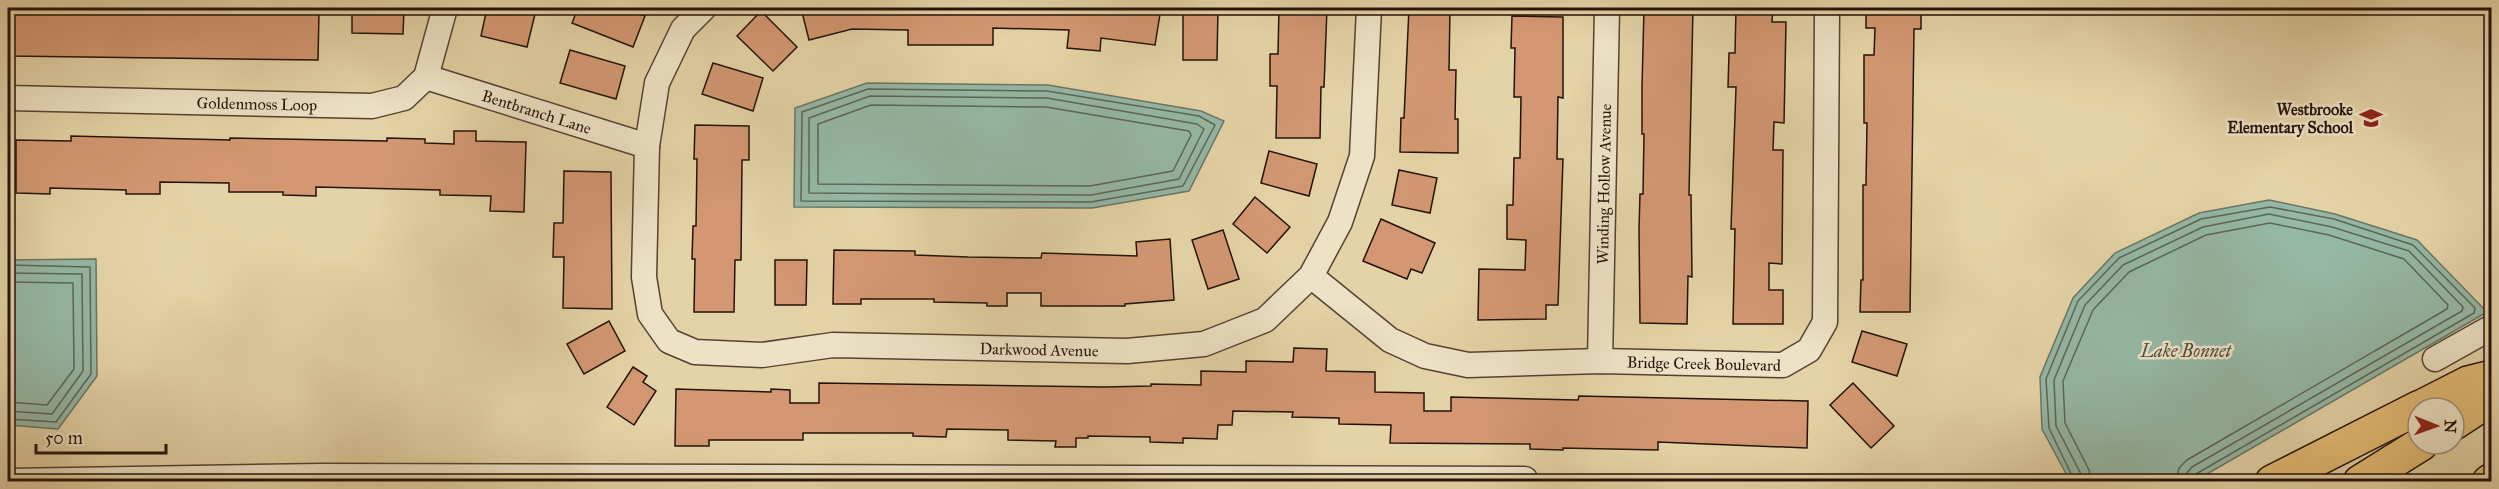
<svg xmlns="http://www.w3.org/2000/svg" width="2499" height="489" font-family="'IM FELL Great Primer',serif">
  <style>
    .water { fill: #95b8a5; stroke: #687667; stroke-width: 1.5 }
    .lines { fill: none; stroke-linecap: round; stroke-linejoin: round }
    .shore { stroke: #5c6558; stroke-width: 1.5 }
    .building { fill: #d39872; stroke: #24120b; stroke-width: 1.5 }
    .minor-casing { stroke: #544232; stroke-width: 27 }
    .highway-casing { stroke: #24120b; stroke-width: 36 }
    .minor { stroke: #ede2c5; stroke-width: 24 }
    .highway { stroke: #e2ba73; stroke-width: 33 }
    .labels { text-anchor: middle; stroke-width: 5; stroke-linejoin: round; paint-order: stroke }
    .street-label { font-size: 16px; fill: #24120b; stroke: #ede2c5 }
    .poi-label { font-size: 16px; font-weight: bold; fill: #24120b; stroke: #ede2c5; text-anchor: end }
    .water-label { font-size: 18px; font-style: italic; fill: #4c4c41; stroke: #ede2c5 }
  </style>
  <rect width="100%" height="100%" fill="#e4d3a6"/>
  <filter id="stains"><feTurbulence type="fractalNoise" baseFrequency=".00333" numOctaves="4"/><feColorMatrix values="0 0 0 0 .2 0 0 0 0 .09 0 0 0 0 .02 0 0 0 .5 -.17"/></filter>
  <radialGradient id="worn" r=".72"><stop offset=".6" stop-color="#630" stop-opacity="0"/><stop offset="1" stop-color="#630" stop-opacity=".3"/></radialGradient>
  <g class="water">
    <path d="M867,83L1048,85L1201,111L1224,121L1189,191L1092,208L794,207L795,108Z"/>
    <path d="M2269,200L2335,214L2417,240L2487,312L2195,481H2070L2042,429L2040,377L2073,298L2115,253L2199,213Z"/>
    <path d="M96,259L97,376L58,429L8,425V260Z"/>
  </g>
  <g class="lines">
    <g class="shore">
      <path d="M868,89L1047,91L1199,116L1215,125L1183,186L1091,202L801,201L802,112Z"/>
      <path d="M870,96L1047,98L1197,124L1204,129L1179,179L1091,195L809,193V118Z"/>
      <path d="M871,105L1046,107L1189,131L1191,135L1173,171L1090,186L818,184V124Z"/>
      <path d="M8,265L90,267L91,374L56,422L8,419"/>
      <path d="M8,273L82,274L83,371L52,414L8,411"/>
      <path d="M8,282L73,283L74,369L47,405L8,402"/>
      <path d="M2075,482L2049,428L2046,379L2078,301L2119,258L2201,219L2270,207L2334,219L2413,245L2475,308L2474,313L2196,474L2193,482"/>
      <path d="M2082,482L2081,474L2056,426L2054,380L2085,305L2123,265L2203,227L2269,214L2332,227L2409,251L2463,307L2462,311L2192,467L2186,474L2185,482"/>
      <path d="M2091,482L2089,470L2065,423L2063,381L2093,310L2129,272L2206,235L2270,223L2329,235L2404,259L2448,305L2447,309L2187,460L2179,468L2176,482"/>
    </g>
  </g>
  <g class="building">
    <path d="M8,8L143,10V8H176V10L319,12L318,60L8,56Z"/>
    <path d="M352,8H404L403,34L352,33Z"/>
    <path d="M487,8H509L535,14L527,47L481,36Z"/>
    <path d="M578,8H623L645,16L633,47L572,23Z"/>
    <path d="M801,8H1161L1155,45L1101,38L1100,51L1067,48L1069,30L993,28V45H908V30L852,29L809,40Z"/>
    <path d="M1198,8H1218L1217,60H1183V14H1198Z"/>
    <path d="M1279,8H1327L1324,87H1321L1320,138H1276L1277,86H1270V54H1278Z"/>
    <path d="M1409,8H1450L1449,70H1456L1455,119H1458V153L1400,152L1401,118H1404Z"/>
    <path d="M1644,8H1693L1689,195H1691L1692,277L1688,276L1687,324L1640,323L1639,229L1640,194H1643L1644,134H1642V87Z"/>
    <path d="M1736,8H1773L1772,22H1786L1784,123L1774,122L1773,150H1783L1782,264L1769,263V290H1783V324H1733L1735,229H1731L1736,87H1728L1729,53H1735Z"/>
    <path d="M1866,8H1921V29H1914L1910,312H1860L1861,280H1863V185H1866L1867,123H1864V55H1874L1875,28H1866Z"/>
    <path d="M761,11L797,47L773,71L737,36Z"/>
    <path d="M1512,16L1563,17V98L1558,97L1557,159H1563L1558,305H1546V319L1478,320L1479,269L1525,270L1526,240L1507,239V205H1513L1514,158H1520L1521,97H1514L1515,48H1511Z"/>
    <path d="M570,50L625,66L616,99L560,83Z"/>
    <path d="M713,63L763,78L753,111L702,94Z"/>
    <path d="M695,125L749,126V160H742L741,260H735L734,312H694L695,259H692L693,226H696L697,159H694Z"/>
    <path d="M454,131H476V141L526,142L524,212L490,211L491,196L440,195V190L316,187V196L283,195V192H229V183L160,182V194H126V190L50,188V194L16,193V140L71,141V136L230,140V138L387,141V138L425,139V143L454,144Z"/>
    <path d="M1269,151L1317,164L1309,196L1261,183Z"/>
    <path d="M1399,170L1437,178L1430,213L1392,205Z"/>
    <path d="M564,171L611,172L612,309L563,308L564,257H553L554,223H563Z"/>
    <path d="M1255,197L1290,227L1267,253L1233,224Z"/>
    <path d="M1381,219L1435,243L1422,273L1411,269L1407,279L1363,261Z"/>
    <path d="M1223,230L1239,279L1208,289L1192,240Z"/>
    <path d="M1170,239L1174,300L1125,304V306H1041V293H1007V306H987V303L934,302V299H861V304H833L834,250L915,251V255L968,257L1041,258L1042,253L1137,256L1136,242Z"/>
    <path d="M775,260H807L806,305H775Z"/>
    <path d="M609,321L625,351L584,374L567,344Z"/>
    <path d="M1862,331L1907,344L1897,376L1852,362Z"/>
    <path d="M1294,348L1327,349L1326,371L1375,372V392L1424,393V411H1451V397L1578,400L1579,396L1808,401L1807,448L1658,442V450L1563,448V450L1530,449V444L1390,443L1391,425L1339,424V418L1292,417L1293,412L1233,411L1232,425H1218L1217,439L1183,438V443L1150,442V437L1088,436V438H1076V447H1055L1056,441L1008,440V430L947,429L946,437L913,436V433H803V440H709V446H675L676,389L771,392V389L790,390V403H819V383L1104,387L1151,386V384L1201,385V371L1246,372V361L1293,362Z"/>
    <path d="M633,367L647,376L643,382L656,391L634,425L607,407Z"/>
    <path d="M1853,383L1894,426L1871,448L1830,405Z"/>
  </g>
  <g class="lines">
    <g class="minor-casing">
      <g id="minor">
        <path id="s1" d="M704,8L683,29L657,83L647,146L644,277L650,314L669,341L695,352L762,355L833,345L1127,351L1204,344L1265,320L1311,276L1340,222L1362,156L1369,8"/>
        <path id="s2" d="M426,77L647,146"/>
        <path id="s3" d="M8,98L372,106L404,98L426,77L445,8"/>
        <path id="s4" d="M1311,276L1390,340L1425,356L1468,365L1600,361L1783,365L1809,350L1825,322L1827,8"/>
        <path d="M2435,359L2492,327"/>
        <path id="s5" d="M1600,361L1607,8"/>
        <path d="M8,481L322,476L1525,479L1526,482"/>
      </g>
    </g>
    <g class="highway-casing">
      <g id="highway">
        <path d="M2419,408L2468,383L2492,377"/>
        <path d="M2454,423L2492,398"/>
        <path d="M2272,482L2418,408"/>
        <path d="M2360,482L2421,444"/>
        <path d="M2489,482L2492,480"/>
      </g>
    </g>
    <use href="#minor" class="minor"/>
    <use href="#highway" class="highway"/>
  </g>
  <defs>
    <g id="school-bare" transform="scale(1.8)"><path d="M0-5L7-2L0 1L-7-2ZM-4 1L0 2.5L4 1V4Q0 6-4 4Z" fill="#8f2418" stroke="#ede2c5" stroke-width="2.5" paint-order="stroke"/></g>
  </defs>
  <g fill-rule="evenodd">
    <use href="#school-bare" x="2371" y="118"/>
  </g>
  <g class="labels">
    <g class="street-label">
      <text dy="6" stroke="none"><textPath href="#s3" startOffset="249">Goldenmoss Loop</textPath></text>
      <text dy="6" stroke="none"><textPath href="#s2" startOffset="116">Bentbranch Lane</textPath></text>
      <text dy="6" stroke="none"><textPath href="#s5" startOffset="177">Winding Hollow Avenue</textPath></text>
      <text dy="6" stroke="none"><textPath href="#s1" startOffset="728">Darkwood Avenue</textPath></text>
      <text dy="6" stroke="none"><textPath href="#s4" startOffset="420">Bridge Creek Boulevard</textPath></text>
    </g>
    <g class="poi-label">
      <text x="2353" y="115">Westbrooke<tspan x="2353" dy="18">Elementary School</tspan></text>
    </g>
    <g class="water-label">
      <text x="2186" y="357">Lake Bonnet</text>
    </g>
  </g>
  <rect width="2499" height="489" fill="none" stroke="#e4d3a6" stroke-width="30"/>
  <rect x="9" y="9" width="2481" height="471" fill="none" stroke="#24120b" stroke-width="3"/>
  <rect x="15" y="15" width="2469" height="459" fill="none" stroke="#24120b" stroke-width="1.5"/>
  <g transform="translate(2436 426) rotate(91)"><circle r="28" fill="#ede2c5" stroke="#9d8f7b" stroke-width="1.5"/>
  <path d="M0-4.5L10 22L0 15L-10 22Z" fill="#8f2418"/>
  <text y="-9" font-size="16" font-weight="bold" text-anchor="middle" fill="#24120b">N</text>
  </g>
  <path d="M36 444v9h130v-9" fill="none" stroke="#24120b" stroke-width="3"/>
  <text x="45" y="444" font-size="18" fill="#24120b" stroke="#ede2c5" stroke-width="4.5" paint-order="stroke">50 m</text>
  <rect width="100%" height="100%" filter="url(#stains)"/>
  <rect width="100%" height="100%" fill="url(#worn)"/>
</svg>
